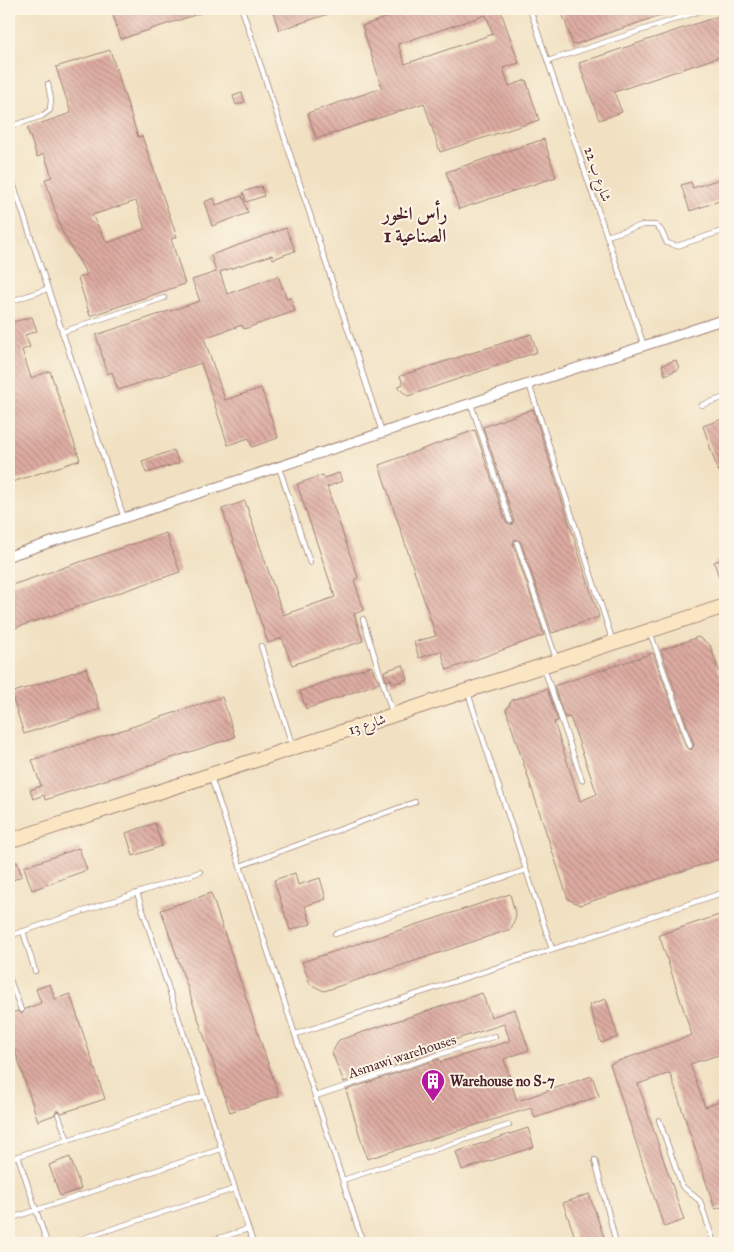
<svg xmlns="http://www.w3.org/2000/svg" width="734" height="1252" font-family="'IM FELL Great Primer',Amiri,serif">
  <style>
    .building { fill: url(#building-back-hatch); fill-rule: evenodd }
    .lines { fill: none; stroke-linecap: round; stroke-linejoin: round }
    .lane-casing { stroke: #9e8076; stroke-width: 6 }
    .street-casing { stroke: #9e8076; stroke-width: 11 }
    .secondary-casing { stroke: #9e8076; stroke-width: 16 }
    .lane { stroke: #fff; stroke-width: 4.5 }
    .street { stroke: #fff; stroke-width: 9 }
    .secondary { stroke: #fbe6c3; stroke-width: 14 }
    .labels { text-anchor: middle; stroke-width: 4; stroke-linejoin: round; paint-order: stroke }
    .street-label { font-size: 14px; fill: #4a1f2b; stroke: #fcf5e5 }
    .poi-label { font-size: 14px; font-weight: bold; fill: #4a1f2b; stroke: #fcf5e5; text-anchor: start }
    .district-label { font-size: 19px; font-weight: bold; fill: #4a1f2b; stroke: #fcf5e5 }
  </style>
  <defs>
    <pattern id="building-back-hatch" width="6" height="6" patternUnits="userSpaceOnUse" patternTransform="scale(1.25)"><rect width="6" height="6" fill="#ddaba1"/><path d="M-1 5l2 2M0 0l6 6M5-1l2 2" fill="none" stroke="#b58b83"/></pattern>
  </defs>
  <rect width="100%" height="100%" fill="#fcf5e5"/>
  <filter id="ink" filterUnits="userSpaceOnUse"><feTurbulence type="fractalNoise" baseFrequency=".02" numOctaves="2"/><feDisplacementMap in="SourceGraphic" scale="10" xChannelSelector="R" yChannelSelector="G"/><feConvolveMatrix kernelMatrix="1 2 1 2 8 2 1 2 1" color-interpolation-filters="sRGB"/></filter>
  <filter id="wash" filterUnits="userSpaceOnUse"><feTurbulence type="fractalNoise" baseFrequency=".0096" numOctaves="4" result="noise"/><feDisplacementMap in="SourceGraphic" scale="20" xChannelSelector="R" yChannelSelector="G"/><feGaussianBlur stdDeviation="1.12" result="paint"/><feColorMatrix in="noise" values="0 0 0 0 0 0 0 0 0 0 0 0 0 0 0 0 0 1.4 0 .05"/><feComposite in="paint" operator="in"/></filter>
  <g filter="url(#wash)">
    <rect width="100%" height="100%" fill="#f1e1c2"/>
    <g id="blocks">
      <g class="building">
        <path d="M111,9H207V11L121,39Z"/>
        <path d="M272,9H337L338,11L279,30Z"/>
        <path d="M396,9H500L519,63L503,68L509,86L526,80L539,120L440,152L424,103L316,139L308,113L382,88L362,26L397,14ZM486,15L493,34L405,64L398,44Z"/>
        <path d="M561,9H676V10L573,45Z"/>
        <path d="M725,14V55L614,92L622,112L599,120L579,63Z"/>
        <path d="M110,50L138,137L142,136L177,237L171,239L185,284L90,316L78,278L87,275L61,229L45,179L52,177L44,154L37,157L27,128L71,113L56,67ZM136,201L145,229L107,243L92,215Z"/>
        <path d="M242,93L245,102L236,105L233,96Z"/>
        <path d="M544,139L556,177L459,209L446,172Z"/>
        <path d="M725,177V199L690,211L681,185L691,182L693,188Z"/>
        <path d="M261,186L264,196L246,202L243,192Z"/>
        <path d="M242,196L248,213L212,226L204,202L214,198L216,205Z"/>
        <path d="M286,228L295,251L273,259L272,255L220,272L227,294L278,276L287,299L291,298L295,311L244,329L242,325L204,338L225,400L261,388L278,438L252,447L249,438L228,445L201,363L118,390L112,372L108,374L96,335L200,301L192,280L216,272L211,255Z"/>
        <path d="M32,317L37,331L25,335L30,347L22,350L31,378L50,371L80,460L9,483V323Z"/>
        <path d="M531,334L537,352L408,396L397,387L403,384L400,376Z"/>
        <path d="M676,360L679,369L665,375L662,365Z"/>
        <path d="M533,409L599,617L552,633L521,542L515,539L513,544L544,635L447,670L441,651L419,658L414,642L436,636L379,465L475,430L506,522L512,525L514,520L483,427Z"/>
        <path d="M725,418V468L718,471L703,426Z"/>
        <path d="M174,450L179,463L146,473L142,461Z"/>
        <path d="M339,473L342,481L327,487L358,578L354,580L364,610L354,614L363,641L292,665L282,638L268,643L222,509L245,501L283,615L335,597L297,484L323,475L324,478Z"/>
        <path d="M166,533L180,572L9,630V586Z"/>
        <path d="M725,558V589L723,590L714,562Z"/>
        <path d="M698,637L710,645L725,688V857L580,905L568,899L506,710L512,700L547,689L558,721L554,722L580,801L597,794L570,717L565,718L554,686L653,653L686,747L691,750L694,745L661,650Z"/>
        <path d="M403,665L408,679L392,684L391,679L386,681L384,671Z"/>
        <path d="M371,666L379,683L306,709L300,691Z"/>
        <path d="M86,668L100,709L24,734L11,693Z"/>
        <path d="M222,697L235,737L45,800L44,795L33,799L30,790L41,786L32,760Z"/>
        <path d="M155,823L162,846L133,856L126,833Z"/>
        <path d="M79,848L87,870L32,890L24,867Z"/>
        <path d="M17,862L22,876L13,880L9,865Z"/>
        <path d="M295,873L298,885L320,878L326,899L305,906L311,924L290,930L274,880Z"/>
        <path d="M211,893L279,1096L230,1112L161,910Z"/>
        <path d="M510,894L516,916L511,929L324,991L310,984L302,962Z"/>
        <path d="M725,913V1053L690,1064L705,1107L725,1100V1206L715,1209L670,1073L638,1084L684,1220L664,1227L610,1064L692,1035L659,935Z"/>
        <path d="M50,984L55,999L70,994L105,1099L62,1113L57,1110L54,1115L38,1121L9,1032V1014L17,1011L22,1014L25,1009L41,1003L36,989Z"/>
        <path d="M482,993L491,1017L515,1009L529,1050L504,1059L517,1101L592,1076L599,1096L535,1118L531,1108L367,1159L346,1090L439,1059L441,1062L510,1041L504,1024L435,1046L437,1051L344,1082L332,1053L339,1040Z"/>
        <path d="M606,999L618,1037L601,1043L589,1005Z"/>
        <path d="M528,1128L534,1147L462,1170L456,1152Z"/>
        <path d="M70,1157L81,1189L60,1196L49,1165Z"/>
        <path d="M589,1194L606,1243H577L563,1203Z"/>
      </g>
    </g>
  </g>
  <g filter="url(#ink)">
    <use href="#blocks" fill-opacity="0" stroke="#9e8076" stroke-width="1"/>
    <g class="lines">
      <g class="lane-casing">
        <g id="lane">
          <path d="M242,9L382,432"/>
          <path d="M530,9L644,346"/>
          <path d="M548,61L706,9"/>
          <path d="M9,127L42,116L50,110L51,100L48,84"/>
          <path d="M9,171L124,518"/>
          <path d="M607,236L643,225H655L661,230L667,243L677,246L725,230"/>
          <path d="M9,302L47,289"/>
          <path d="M62,332L164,298"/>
          <path d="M529,384L613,642"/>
          <path d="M471,404L510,521"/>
          <path d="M702,405L725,397"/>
          <path d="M279,467L310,563"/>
          <path d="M517,543L556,658"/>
          <path d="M363,619L392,712"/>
          <path d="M650,632L690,746"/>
          <path d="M261,646L292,745"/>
          <path d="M544,668L582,780"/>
          <path d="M468,693L552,949"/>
          <path d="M211,777L363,1243"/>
          <path d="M240,866L415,802"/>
          <path d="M137,893L253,1243"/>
          <path d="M23,931L35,971"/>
          <path d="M335,934L526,870"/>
          <path d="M9,936L200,872"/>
          <path d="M9,977L21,1010"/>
          <path d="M296,1034L725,892"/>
          <path d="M316,1096L495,1036"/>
          <path d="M58,1114L68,1140"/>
          <path d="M659,1120L682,1186L700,1201L714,1243"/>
          <path d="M18,1156L47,1243"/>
          <path d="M9,1159L203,1096"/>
          <path d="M595,1160L616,1243"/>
          <path d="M343,1180L509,1125"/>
          <path d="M9,1219L221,1149"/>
          <path d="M69,1243L234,1189"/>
          <path d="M204,1243L248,1229"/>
        </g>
      </g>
      <g class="street-casing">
        <path id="street" d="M9,556L725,319"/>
      </g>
      <g class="secondary-casing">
        <path id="secondary" d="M9,841L725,606"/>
      </g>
      <use href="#lane" class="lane"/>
      <use href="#street" class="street"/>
      <use href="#secondary" class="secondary"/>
    </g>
  </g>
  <defs>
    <g id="building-pin" transform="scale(1.25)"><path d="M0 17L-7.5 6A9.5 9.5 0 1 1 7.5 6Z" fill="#b5179e" stroke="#fcf5e5"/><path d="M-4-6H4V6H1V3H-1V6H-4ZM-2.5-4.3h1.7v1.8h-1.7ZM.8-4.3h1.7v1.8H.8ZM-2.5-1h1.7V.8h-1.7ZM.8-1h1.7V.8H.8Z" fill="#fff"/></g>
  </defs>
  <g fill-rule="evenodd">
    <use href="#building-pin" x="433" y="1081"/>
  </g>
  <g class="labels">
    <g class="street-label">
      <text transform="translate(598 174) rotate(71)" y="5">شارع ب 22</text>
      <text transform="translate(367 724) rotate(-18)" y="5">شارع 13</text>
      <text transform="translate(402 1056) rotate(-18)" y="5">Asmawi warehouses</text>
    </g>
    <g class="poi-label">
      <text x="450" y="1086">Warehouse no S-7</text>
    </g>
    <g class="district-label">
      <text x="415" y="220">رأس الخور<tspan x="415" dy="22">الصناعية 1</tspan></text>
    </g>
  </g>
  <rect width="734" height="1252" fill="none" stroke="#fcf5e5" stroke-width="30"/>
</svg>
